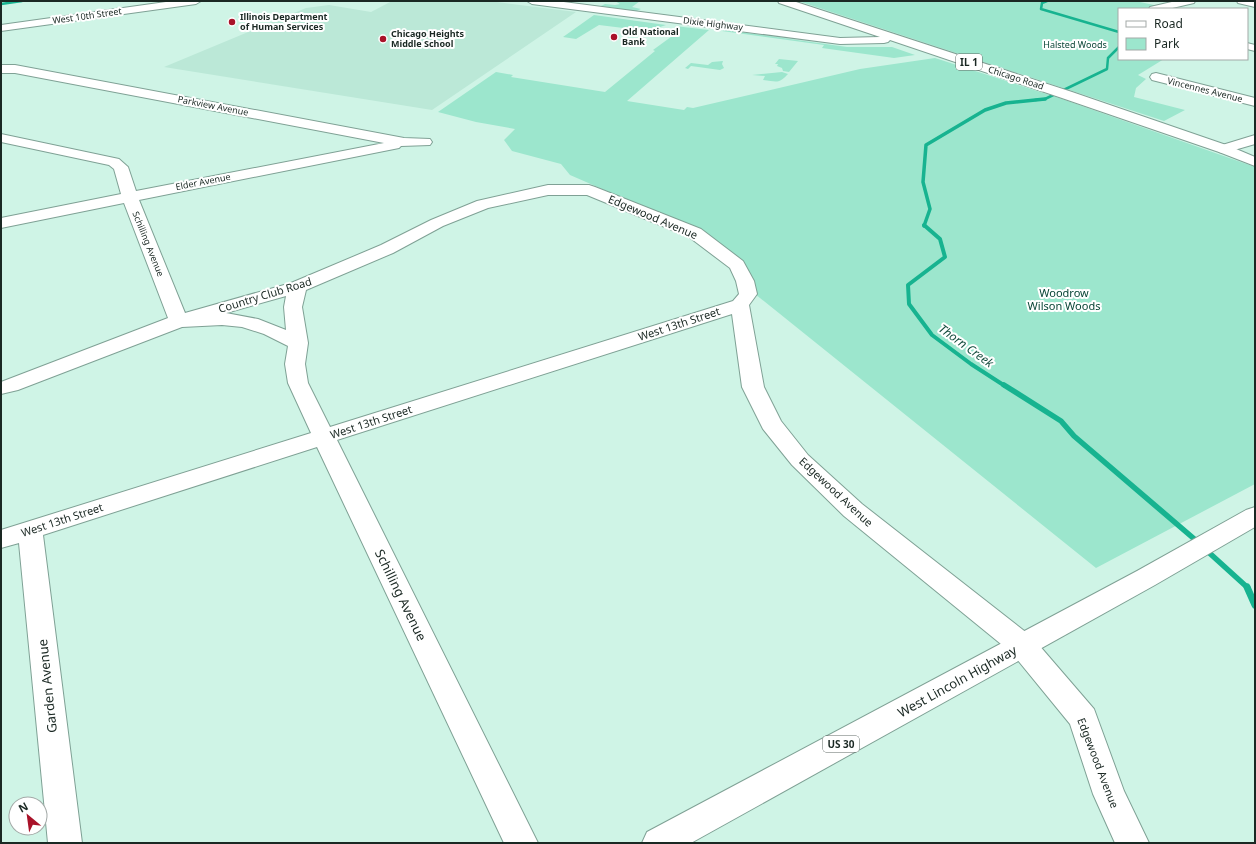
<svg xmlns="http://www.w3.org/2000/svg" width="1256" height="844" font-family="'Noto Sans',sans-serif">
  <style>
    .built { fill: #bbe8d7 }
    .green { fill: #9ce6cd }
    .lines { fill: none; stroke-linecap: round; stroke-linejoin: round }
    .stream-far4 { stroke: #17b390; stroke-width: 2.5 }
    .stream-far3 { stroke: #17b390; stroke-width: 3.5 }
    .stream-far2 { stroke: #17b390; stroke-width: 4 }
    .stream-far1 { stroke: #17b390; stroke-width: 5.5 }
    .stream { stroke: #17b390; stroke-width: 7 }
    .minor-casing { stroke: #7fa195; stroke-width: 2 }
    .major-casing { stroke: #7fa195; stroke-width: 2 }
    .minor { fill: #fff; fill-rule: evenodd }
    .major { fill: #fff; fill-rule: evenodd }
    .poi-dot { fill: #a91229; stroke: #fff; stroke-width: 1.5 }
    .labels { text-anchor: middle; stroke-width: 4; stroke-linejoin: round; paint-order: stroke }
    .far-street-label { font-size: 9px; fill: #1a2823; stroke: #fff }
    .far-poi-label { font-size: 9px; font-weight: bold; fill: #1a2823; stroke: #fff; text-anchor: start }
    .far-park-label { font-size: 9px; fill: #094536; stroke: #fff }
    .shield { fill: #fff; stroke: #5f6865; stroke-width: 1 }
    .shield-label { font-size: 10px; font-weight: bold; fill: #1a2823 }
    .street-label { font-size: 11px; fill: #1a2823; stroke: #fff }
    .park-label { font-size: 11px; fill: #094536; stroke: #fff }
    .water-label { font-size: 12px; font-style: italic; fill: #154d3e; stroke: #fff }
    .near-street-label { font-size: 13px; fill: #1a2823; stroke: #fff }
  </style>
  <rect width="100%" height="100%" fill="#cff4e6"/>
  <path class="built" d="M392,1H489L576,12L432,110L164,67L306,8L329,5L371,12Z"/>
  <g class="green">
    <path d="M615,1H640L632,7L641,9L636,11L601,6L605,4L615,5L620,4Z"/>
    <path d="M798,1H1135L1159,6L1143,9H1119L1118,18L1119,19V59H1164L1138,75L1146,79L1136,88L1134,97L1185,110L1164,121Z"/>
    <path d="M594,15L666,25L648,31L599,25L576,39L563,37Z"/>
    <path d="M675,26L709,30L627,101L684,110L687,107L693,108L860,69L935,58L1062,99L1255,167V484L1096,568L755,294L752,281L685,225L570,175L561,164L512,151L504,140L515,129L476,122L438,112L496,72L513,75L511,77L605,92L655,51L653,50L675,34Z"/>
    <path d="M726,30L847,47H892L915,55L894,58L822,48L824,45L722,31Z"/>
    <path d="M779,59L798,61L789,72L783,71L782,68L777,66L778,64H775Z"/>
    <path d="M723,61L722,64L724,68L720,70L691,66L688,69L685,68L691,63L708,65L712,62Z"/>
    <path d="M782,72L788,74C778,85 776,81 763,80L765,76L752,75Z"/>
  </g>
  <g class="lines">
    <g class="stream-far4">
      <path d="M1047,1L1042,3L1041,9L1119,32"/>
      <path d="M1,4L22,1"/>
      <path d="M1035,100L1045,99L1107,69L1108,58L1119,47"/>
    </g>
    <path class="stream-far3" d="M924,226L930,209L923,182L926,145L985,110L1006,103L1045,99"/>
    <path class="stream-far2" d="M924,225L940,239L945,257L908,285L909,304L932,335L971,364L1005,386"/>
    <g class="stream-far1">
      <path d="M1004,385L1061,421L1074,436L1199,543"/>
      <path d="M1205,549L1248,588"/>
    </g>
    <path class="stream" d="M1247,587L1255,605"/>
    <g class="minor-casing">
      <g id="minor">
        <path d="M173,1H201L196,4L1,31V25Z"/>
        <path d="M1176,1H1195L1194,3L1168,9H1149L1150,7Z"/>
        <path d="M1237,1H1255V7L1238,3Z"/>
        <path d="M1247,43L1255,45V51L1247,49Z"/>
        <path d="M1,65H15L404,138L430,139L432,142L430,145L401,146L399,148L139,200L185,313L291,283L381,245L431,220L477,201L548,185H589L595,187L701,229L743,261L754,281L757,294L749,305L764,387L781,421L808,455L862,504L1032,637L1094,709L1124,791L1149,843H1115L1093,794L1070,724L1012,653L844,516L792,465L763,429L742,387L732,314L337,440L538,843H504L317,447L43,535L82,843H48L19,543L1,548V530L311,433L288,383L285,364L288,346L264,334L242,327L222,325L182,327L18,390L1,394V382L168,318L124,203L1,228V218L121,194L114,169L109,165L1,142V134L119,159L128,167L136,191L384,143L15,73H1ZM548,195H587L689,237L730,268L736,281L739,294L733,301L330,427L308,383L305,364L308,343L302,307L306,290L393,253L443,226L488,208ZM286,296L284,307L286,330L258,319L226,313Z"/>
        <path d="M1156,73L1255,98V106L1152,80L1150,77L1152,74Z"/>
        <path d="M1255,135V144L1224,153L1219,152L1217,149L1219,146Z"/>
      </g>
    </g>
    <g class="major-casing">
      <g id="major">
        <path d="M527,1H556L840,38L880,37L779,3L778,1H793L1072,92L1229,146L1255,157V166L1219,152L1062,98L890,40L888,42L884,43L840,44L532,4Z"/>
        <path d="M1255,507V527L1155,585L691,843H642L647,832L1137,571L1246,510Z"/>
      </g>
    </g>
    <use href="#minor" class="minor"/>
    <use href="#major" class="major"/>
  </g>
  <g class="poi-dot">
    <circle cx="232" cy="22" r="4"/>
    <circle cx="614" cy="37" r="4"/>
    <circle cx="383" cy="39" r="4"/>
  </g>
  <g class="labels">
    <g class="far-street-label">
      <text transform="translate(87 16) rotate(-8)" y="3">West 10th Street</text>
      <text transform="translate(713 24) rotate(7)" y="3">Dixie Highway</text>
      <text transform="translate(1016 78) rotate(18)" y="3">Chicago Road</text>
      <text transform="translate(1205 90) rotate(14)" y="3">Vincennes Avenue</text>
      <text transform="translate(213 106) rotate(11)" y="3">Parkview Avenue</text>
      <text transform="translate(203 182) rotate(-11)" y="3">Elder Avenue</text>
      <text transform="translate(148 244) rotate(68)" y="3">Schilling Avenue</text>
    </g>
    <g class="far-poi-label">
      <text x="240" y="20">Illinois Department<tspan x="240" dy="10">of Human Services</tspan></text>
      <text x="622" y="35">Old National<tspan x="622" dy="10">Bank</tspan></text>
      <text x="391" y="37">Chicago Heights<tspan x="391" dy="10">Middle School</tspan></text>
    </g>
    <g class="far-park-label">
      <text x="1075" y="48">Halsted Woods</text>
    </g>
    <g class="shield">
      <rect x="956" y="54" width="26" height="16" rx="3"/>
      <rect x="823" y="736" width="36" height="16" rx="3"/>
    </g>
    <g class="shield-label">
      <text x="969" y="66">IL 1</text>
      <text x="841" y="748">US 30</text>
    </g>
    <g class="street-label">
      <text transform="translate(653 217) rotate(23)" y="4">Edgewood Avenue</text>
      <text transform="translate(265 295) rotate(-17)" y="4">Country Club Road</text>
      <text transform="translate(679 324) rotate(-18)" y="4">West 13th Street</text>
      <text transform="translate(371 422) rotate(-18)" y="4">West 13th Street</text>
      <text transform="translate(836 492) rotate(43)" y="4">Edgewood Avenue</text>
      <text transform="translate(62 520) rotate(-18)" y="4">West 13th Street</text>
      <text transform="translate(1098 763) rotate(69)" y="4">Edgewood Avenue</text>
    </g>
    <g class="park-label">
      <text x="1064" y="297">Woodrow<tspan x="1064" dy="13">Wilson Woods</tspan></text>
    </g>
    <g class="water-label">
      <text transform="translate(966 346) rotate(36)" y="4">Thorn Creek</text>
    </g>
    <g class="near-street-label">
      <text transform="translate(401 595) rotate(64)" y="5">Schilling Avenue</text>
      <text transform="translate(957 681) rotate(-29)" y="5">West Lincoln Highway</text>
      <text transform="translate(47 686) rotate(-96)" y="5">Garden Avenue</text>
    </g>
  </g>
  <rect width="1256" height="844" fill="none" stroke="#1a2823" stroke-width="4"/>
  <rect x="1118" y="8" width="130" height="52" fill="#ffffff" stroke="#a3a9a7"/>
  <rect x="1126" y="21" width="20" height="6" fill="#ffffff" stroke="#a3a9a7"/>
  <text x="1154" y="28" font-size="12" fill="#1a2823">Road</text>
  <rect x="1126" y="38" width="20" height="12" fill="#9ce6cd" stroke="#a3a9a7"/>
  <text x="1154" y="48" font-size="12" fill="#1a2823">Park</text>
  <g transform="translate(28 816) rotate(331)"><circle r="19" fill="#ffffff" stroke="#a3a9a7"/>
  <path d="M0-3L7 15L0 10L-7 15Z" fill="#a91229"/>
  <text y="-6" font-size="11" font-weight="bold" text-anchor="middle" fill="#1a2823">N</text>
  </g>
</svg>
